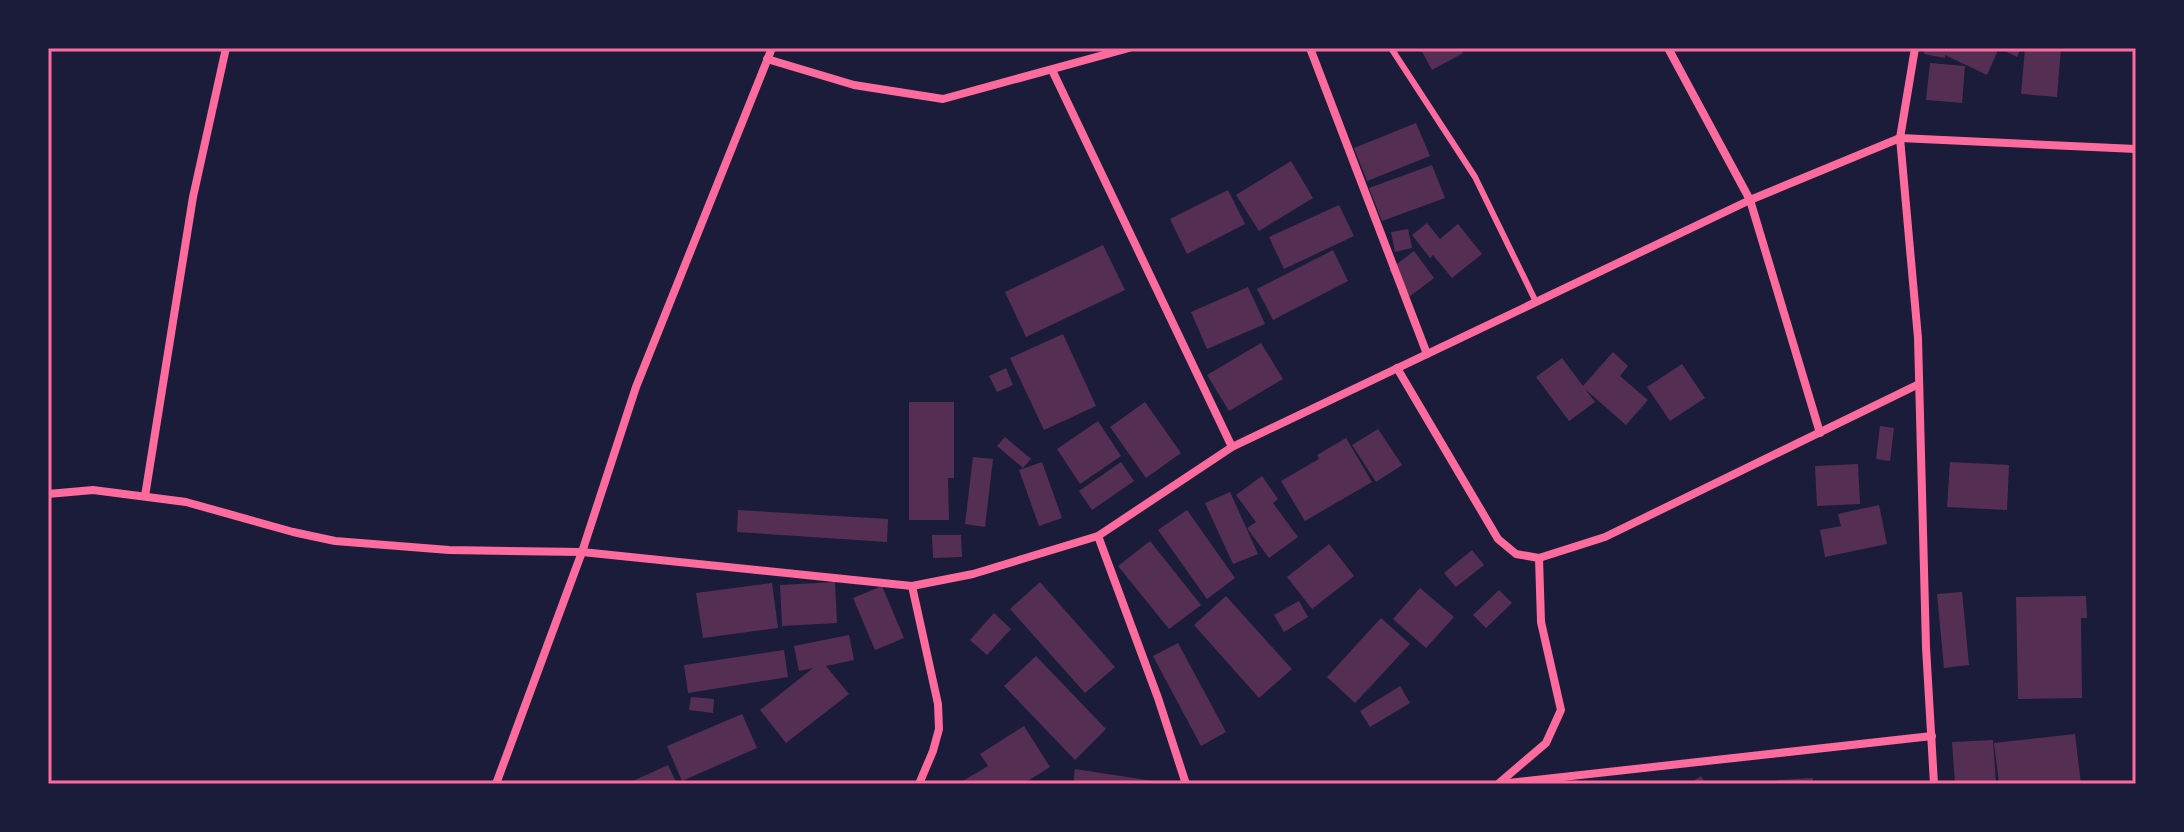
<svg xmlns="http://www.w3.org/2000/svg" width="2184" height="832" font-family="Lora,serif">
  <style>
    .building { fill: #542f53 }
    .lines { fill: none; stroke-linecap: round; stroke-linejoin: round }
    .service { stroke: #ff6b9d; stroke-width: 6 }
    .minor { stroke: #ff6b9d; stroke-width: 8 }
    .neatline { fill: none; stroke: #ff6b9d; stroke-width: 3 }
  </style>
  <rect width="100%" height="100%" fill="#1b1b3a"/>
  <g class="building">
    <path d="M1420,48H1460L1463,53L1432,70Z"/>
    <path d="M1925,48H2021L2017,57L1999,48L1987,75L1945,55V58L1924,54Z"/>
    <path d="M2025,48H2061L2057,97L2021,94Z"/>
    <path d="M1930,63L1965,66L1962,103L1926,100Z"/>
    <path d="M1416,123L1430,156L1367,181L1354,148Z"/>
    <path d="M1291,161L1313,198L1259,231L1236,195Z"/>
    <path d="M1432,165L1445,198L1382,221L1369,188Z"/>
    <path d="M1228,190L1245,224L1187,254L1170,219Z"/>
    <path d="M1339,205L1354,236L1284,269L1269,237Z"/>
    <path d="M1427,223L1440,239L1458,224L1482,254L1452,278L1433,255L1430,258L1412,235Z"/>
    <path d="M1408,229L1412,248L1395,252L1391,232Z"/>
    <path d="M1103,245L1125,290L1026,337L1005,292Z"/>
    <path d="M1333,250L1348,281L1273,320L1257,289Z"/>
    <path d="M1414,251L1434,278L1409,297L1389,270Z"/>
    <path d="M1248,287L1265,324L1207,349L1191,312Z"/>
    <path d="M1063,334L1096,406L1044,430L1010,358Z"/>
    <path d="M1261,343L1283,379L1229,411L1207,375Z"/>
    <path d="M1613,352L1628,366L1620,376L1648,400L1626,425L1585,389L1595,402L1569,421L1536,377L1562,358L1583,386Z"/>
    <path d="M1682,364L1705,398L1670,421L1647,387Z"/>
    <path d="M1006,368L1013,385L997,392L989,376Z"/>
    <path d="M909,402H954V478H948L949,520H909Z"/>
    <path d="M1145,402L1181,453L1146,478L1110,427Z"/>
    <path d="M1098,421L1121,456L1080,484L1057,449Z"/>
    <path d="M1880,426L1894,428L1890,461L1876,459Z"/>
    <path d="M1378,429L1402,465L1376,482L1352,445Z"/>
    <path d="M1005,437L1031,459L1023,468L997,446Z"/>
    <path d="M1346,438L1372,482L1305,521L1281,481L1319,459L1317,455Z"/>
    <path d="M973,457L993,459L985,527L965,524Z"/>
    <path d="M1042,462L1062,518L1039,526L1019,470Z"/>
    <path d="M1121,462L1134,481L1092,510L1079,491Z"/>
    <path d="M1950,462L2009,465L2007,510L1947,507Z"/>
    <path d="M1858,464L1860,504L1817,506L1815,466Z"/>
    <path d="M1262,476L1278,499L1273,503L1298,537L1269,558L1247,528L1256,522L1236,495Z"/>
    <path d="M1230,492L1258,554L1233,564L1205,503Z"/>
    <path d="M1879,505L1887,544L1825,557L1820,530L1841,526L1838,514Z"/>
    <path d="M738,510L888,519L887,542L737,532Z"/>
    <path d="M1187,510L1235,578L1207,599L1158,530Z"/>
    <path d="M932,535H961L962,557L933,558Z"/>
    <path d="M1150,541L1201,605L1169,629L1118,566Z"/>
    <path d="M1329,544L1354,576L1312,609L1287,577Z"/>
    <path d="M1472,550L1484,565L1456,587L1444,573Z"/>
    <path d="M835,582L837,623L782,626L780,585Z"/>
    <path d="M1040,582L1115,667L1085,693L1010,609Z"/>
    <path d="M772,583L778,628L703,638L696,593Z"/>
    <path d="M882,586L904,638L875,650L853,598Z"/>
    <path d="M1420,588L1454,617L1426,648L1393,619Z"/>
    <path d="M1499,590L1512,603L1486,628L1473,615Z"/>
    <path d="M1962,592L1969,665L1944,668L1937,594Z"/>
    <path d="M1226,596L1292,669L1259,698L1194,625Z"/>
    <path d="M2086,596L2087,618H2081L2082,698L2018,699L2016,597Z"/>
    <path d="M1299,601L1308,617L1284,632L1274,615Z"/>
    <path d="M994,613L1011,629L987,655L970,640Z"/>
    <path d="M1381,618L1410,644L1355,703L1327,677Z"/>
    <path d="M849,635L854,660L826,666L849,694L786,743L760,710L813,668L799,671L794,646Z"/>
    <path d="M1178,643L1226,732L1201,746L1153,656Z"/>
    <path d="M784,650L788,677L688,693L684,665Z"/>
    <path d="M1036,656L1106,729L1075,760L1004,686Z"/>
    <path d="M1400,686L1410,703L1370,727L1360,711Z"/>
    <path d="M691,697L714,699L713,713L689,710Z"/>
    <path d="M742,714L757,748L682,781L667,746Z"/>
    <path d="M1024,726L1050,767L1023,784H958L988,766L980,754Z"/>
    <path d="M2075,734L2081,784H1999L1994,743Z"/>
    <path d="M1993,740L1996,784H1955L1952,742Z"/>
    <path d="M668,765L677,784H635L633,781Z"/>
    <path d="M1075,769L1153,781V784H1073Z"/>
    <path d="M1701,776L1706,784H1689Z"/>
    <path d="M1813,778V784H1777V780Z"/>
  </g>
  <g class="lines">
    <path class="service" d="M1391,48L1475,177L1536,302"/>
    <g class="minor">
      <path d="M1310,48L1427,354"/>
      <path d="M1668,48L1750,200L1820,433"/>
      <path d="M1915,48L1900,138L1918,338L1926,647L1934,784"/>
      <path d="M767,59L854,85L943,99L1129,48"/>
      <path d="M1052,70L1232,447"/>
      <path d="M1397,368L1498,539L1516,554L1539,558L1605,537L1919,384"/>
      <path d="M48,494L93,490L186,502L293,532L335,541L449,550L582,552L912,586L973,574L1098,536L1232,447L1750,200L1900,138L2136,149"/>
      <path d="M145,496L193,197L226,48"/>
      <path d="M1098,536L1158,698L1186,784"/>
      <path d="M912,586L938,704L939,729L933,751L919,784"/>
      <path d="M496,784L582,552L636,387L772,48"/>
      <path d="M1498,784L1546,743L1561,710L1541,622L1539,558"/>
      <path d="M1500,784L1932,736"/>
    </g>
  </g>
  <rect width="2184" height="832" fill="none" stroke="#1b1b3a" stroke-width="100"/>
  <rect x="50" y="50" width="2084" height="732" class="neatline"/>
</svg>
